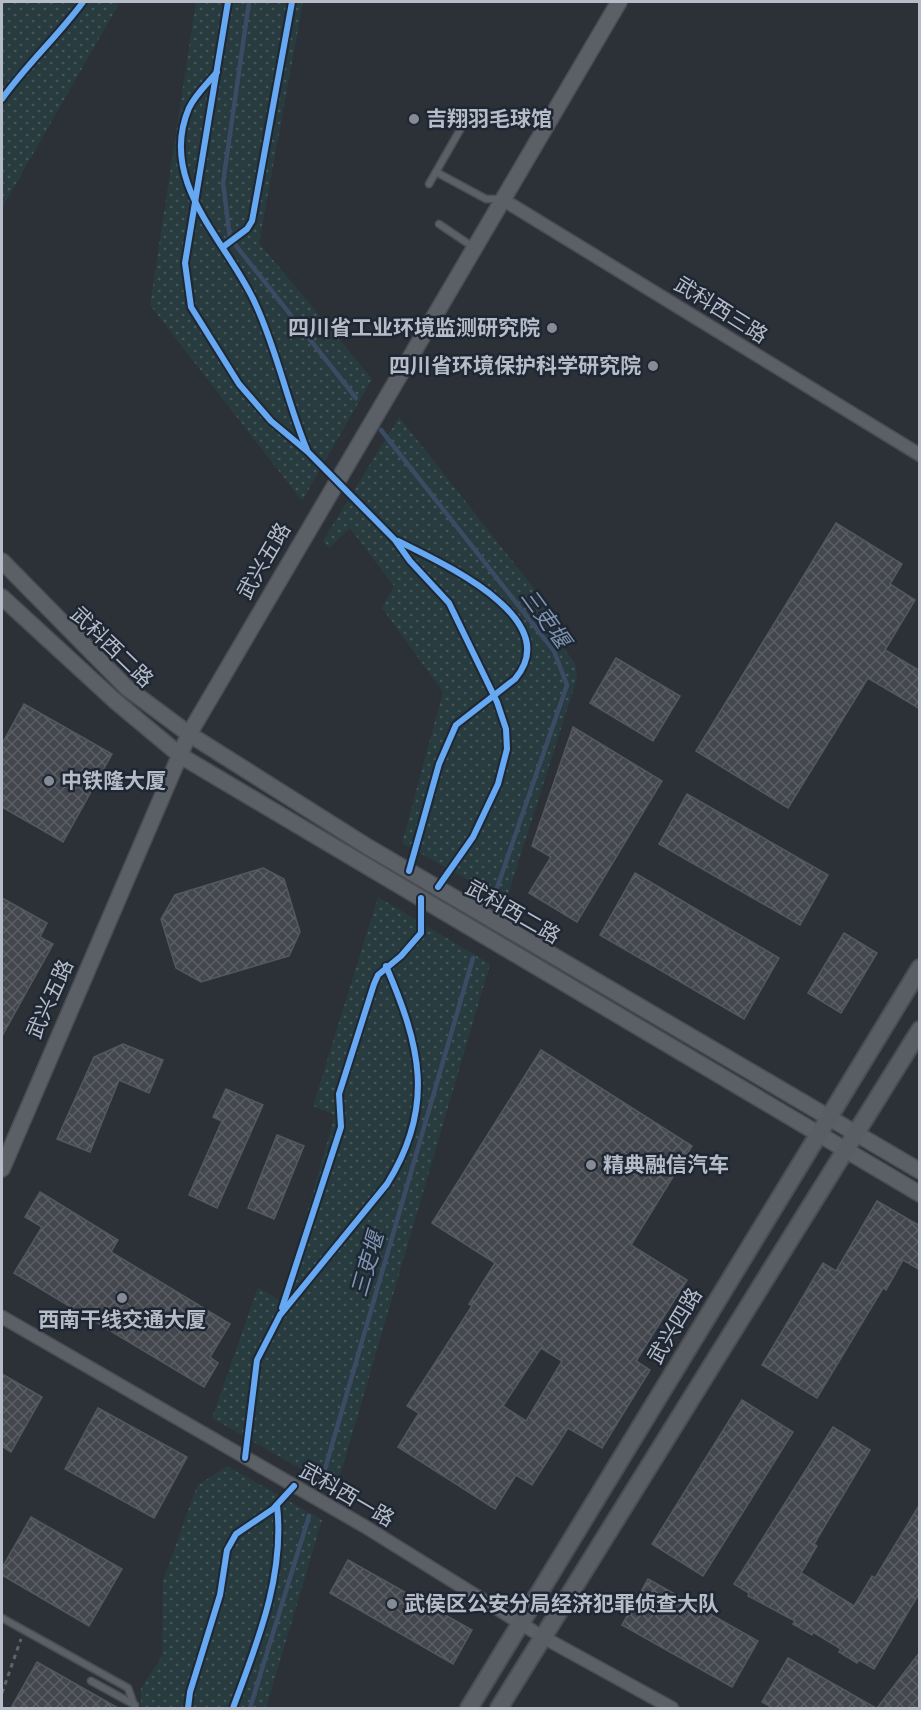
<svg xmlns="http://www.w3.org/2000/svg" width="921" height="1710" font-family="'Source Sans 3','Noto Sans SC',sans-serif">
  <style>
    .park { fill: url(#park-dots) }
    .lines { fill: none; stroke-linecap: round; stroke-linejoin: round }
    .stream { stroke: #3b4b63; stroke-width: 4.5 }
    .building { fill: url(#building-cross-hatch); stroke: #53585f; stroke-width: 1.5; fill-rule: evenodd }
    .service-casing { stroke: #4a4d53; stroke-width: 9 }
    .minor-casing { stroke: #4a4d53; stroke-width: 15 }
    .tertiary-casing { stroke: #4a4d53; stroke-width: 18 }
    .secondary-casing { stroke: #4a4d53; stroke-width: 20 }
    .path { stroke: #5e646a; stroke-width: 3; stroke-dasharray: 4.5 4.5; stroke-linecap: butt }
    .service { stroke: #5b5f66; stroke-width: 6 }
    .minor { stroke: #5b5f66; stroke-width: 12 }
    .tertiary { stroke: #5b5f66; stroke-width: 15 }
    .secondary { stroke: #595e65; stroke-width: 16 }
    .cycleway-casing { stroke: #1e2733; stroke-width: 10 }
    .cycleway { stroke: #66a8f1; stroke-width: 6 }
    .poi-dot { fill: #868c96; stroke: #1e2733; stroke-width: 2 }
    .labels { text-anchor: middle; stroke-width: 5; stroke-linejoin: round; paint-order: stroke }
    .poi-label { font-size: 21px; font-weight: bold; fill: #b6bdc9; stroke: #1e2733; text-anchor: start }
    .street-label { font-size: 21px; fill: #b6bdc9; stroke: #1e2733 }
    .water-label { font-size: 22px; font-style: italic; fill: #7e94b0; stroke: #1e2733 }
  </style>
  <defs>
    <pattern id="park-dots" width="8" height="8" patternUnits="userSpaceOnUse" patternTransform="scale(1.5)"><rect width="8" height="8" fill="#283b3e"/><path d="M2 2h.1M6 6h.1" fill="none" stroke="#455559" stroke-width="1.8" stroke-linecap="round"/></pattern>
    <pattern id="building-cross-hatch" width="8" height="8" patternUnits="userSpaceOnUse" patternTransform="scale(1.5)"><rect width="8" height="8" fill="#43474d"/><path d="M0 0l8 8M0 8l8-8" fill="none" stroke="#5c6065"/></pattern>
  </defs>
  <rect width="100%" height="100%" fill="#2c3138"/>
  <g class="park">
    <path d="M2,2H120L2,208Z"/>
    <path d="M196,2H303L259,243L372,379L302,501L150,305Z"/>
    <path d="M399,417L561,623L554,635L575,663L577,678L506,901L402,843L443,692L382,608L394,586L350,528L329,548L323,541Z"/>
    <path d="M378,897L490,964L336,1489L212,1418L258,1287L282,1302L335,1115L313,1106Z"/>
    <path d="M227,1466L322,1520L266,1708H141V1688L162,1656L163,1581L197,1486Z"/>
  </g>
  <g class="lines">
    <g class="stream">
      <path d="M249,2L223,183L230,238L356,398"/>
      <path d="M381,430L554,651L567,685L496,891"/>
      <path d="M323,1476L473,958"/>
      <path d="M250,1708L309,1516"/>
    </g>
  </g>
  <g class="building">
    <path d="M836,523L902,564L890,584L915,600L885,650L920,671V709L868,678L788,808L696,751Z"/>
    <path d="M616,658L680,696L653,741L590,703Z"/>
    <path d="M24,704L112,754L63,842L2,807V744Z"/>
    <path d="M573,727L662,781L577,922L529,893L551,857L532,846Z"/>
    <path d="M687,794L828,875L800,925L659,844Z"/>
    <path d="M263,868L284,879L300,932L289,956L201,982L176,968L161,919L175,895Z"/>
    <path d="M635,873L779,958L744,1019L600,935Z"/>
    <path d="M2,898L47,923L40,937L53,944L2,1036Z"/>
    <path d="M844,933L877,953L841,1013L808,993Z"/>
    <path d="M123,1044L163,1060L149,1093L119,1080L90,1152L57,1139L94,1057Z"/>
    <path d="M541,1050L692,1146L631,1245L687,1280L636,1361L650,1370L602,1448L568,1428L532,1485L516,1475L495,1509L398,1447L419,1413L407,1406L472,1306L469,1304L495,1263L432,1223ZM541,1348L562,1361L526,1421L503,1406Z"/>
    <path d="M226,1089L263,1105L217,1208L189,1195L222,1121L213,1117Z"/>
    <path d="M277,1135L304,1146L274,1219L248,1208Z"/>
    <path d="M40,1192L118,1240L111,1252L230,1324L210,1357L218,1363L204,1387L14,1273L42,1227L25,1217Z"/>
    <path d="M877,1201L920,1226V1270L903,1260L886,1290L883,1288L817,1398L762,1365L823,1263L836,1271Z"/>
    <path d="M2,1374L42,1397L11,1452L2,1446Z"/>
    <path d="M742,1400L793,1432L703,1576L652,1544Z"/>
    <path d="M98,1408L187,1457L154,1518L65,1469Z"/>
    <path d="M833,1427L870,1450L814,1544L817,1546L801,1573L854,1606L872,1576L875,1578L920,1504V1592L874,1669L859,1660L857,1663L839,1652L841,1649L813,1632L812,1635L793,1624L795,1621L748,1596L749,1593L734,1584Z"/>
    <path d="M31,1517L122,1569L89,1626L2,1575V1568Z"/>
    <path d="M348,1560L472,1630L453,1664L330,1593Z"/>
    <path d="M648,1579L758,1641L732,1687L622,1625Z"/>
    <path d="M920,1652V1708H877Z"/>
    <path d="M788,1658L876,1708H773L762,1702Z"/>
    <path d="M37,1662L118,1708H11Z"/>
  </g>
  <g class="lines">
    <g class="service-casing">
      <g id="service">
        <path d="M436,172L486,199H501"/>
        <path d="M429,184L468,116"/>
        <path d="M439,224L473,247"/>
        <path d="M2,1618L128,1688L135,1708"/>
        <path d="M91,1681L135,1705"/>
      </g>
    </g>
    <g class="minor-casing">
      <g id="minor">
        <path d="M502,199L920,455"/>
        <path d="M2,1317L364,1526L541,1636L672,1708"/>
      </g>
    </g>
    <g class="tertiary-casing">
      <g id="tertiary">
        <path d="M2,561L127,688L189,734L368,847L920,1171"/>
        <path d="M2,597L114,700L181,756L920,1194"/>
        <path d="M2,1169L189,734L619,2"/>
      </g>
    </g>
    <g class="secondary-casing">
      <g id="secondary">
        <path d="M469,1708L920,968"/>
        <path d="M499,1708L920,1030"/>
      </g>
    </g>
    <path class="path" d="M2,1693L21,1639"/>
    <use href="#service" class="service"/>
    <use href="#minor" class="minor"/>
    <use href="#tertiary" class="tertiary"/>
    <use href="#secondary" class="secondary"/>
    <g class="cycleway-casing">
      <g id="cycleway">
        <path d="M228,2L185,263L191,307L239,384L271,421L308,452L395,540L410,561L449,603L497,702L506,729L507,749L498,784L473,837L438,887"/>
        <path d="M217,72C208,83 195,95 189,108C157,182 227,241 255,303C277,350 287,402 307,450"/>
        <path d="M2,99C27,64 58,36 83,2"/>
        <path d="M223,247L247,229L252,221L292,2"/>
        <path d="M398,541C439,562 567,618 515,679L456,725L439,764L409,871"/>
        <path d="M282,1308L341,1127L339,1094L374,984L378,975L401,956L421,933V898"/>
        <path d="M245,1458L257,1360L280,1315L387,1184C436,1106 420,1045 386,966"/>
        <path d="M188,1708L190,1692L220,1595L227,1550L236,1534L273,1509L294,1486"/>
        <path d="M233,1708C257,1643 285,1576 277,1505"/>
      </g>
    </g>
    <use href="#cycleway" class="cycleway"/>
  </g>
  <g class="poi-dot">
    <circle cx="414" cy="119" r="6"/>
    <circle cx="552" cy="328" r="6"/>
    <circle cx="653" cy="366" r="6"/>
    <circle cx="49" cy="781" r="6"/>
    <circle cx="591" cy="1165" r="6"/>
    <circle cx="122" cy="1298" r="6"/>
    <circle cx="392" cy="1604" r="6"/>
  </g>
  <g class="labels">
    <g class="poi-label">
      <text x="426" y="126">吉翔羽毛球馆</text>
      <text x="540" y="335" text-anchor="end">四川省工业环境监测研究院</text>
      <text x="641" y="373" text-anchor="end">四川省环境保护科学研究院</text>
      <text x="61" y="788">中铁隆大厦</text>
      <text x="603" y="1172">精典融信汽车</text>
      <text x="122" y="1327" text-anchor="middle">西南干线交通大厦</text>
      <text x="404" y="1611">武侯区公安分局经济犯罪侦查大队</text>
    </g>
    <g class="street-label">
      <text transform="translate(721 310) rotate(32)" y="7">武科西三路</text>
      <text transform="translate(264 561) rotate(-60)" y="7">武兴五路</text>
      <text transform="translate(112 647) rotate(44)" y="7">武科西二路</text>
      <text transform="translate(513 912) rotate(30)" y="7">武科西二路</text>
      <text transform="translate(50 999) rotate(-66)" y="7">武兴五路</text>
      <text transform="translate(675 1326) rotate(-59)" y="7">武兴四路</text>
      <text transform="translate(347 1495) rotate(30)" y="7">武科西一路</text>
    </g>
    <g class="water-label">
      <text transform="translate(546 618) rotate(54)" y="8">三吏堰</text>
      <text transform="translate(367 1264) rotate(-74)" y="8">三吏堰</text>
    </g>
  </g>
  <rect width="921" height="1710" fill="none" stroke="#b6bdc9" stroke-width="6"/>
</svg>
